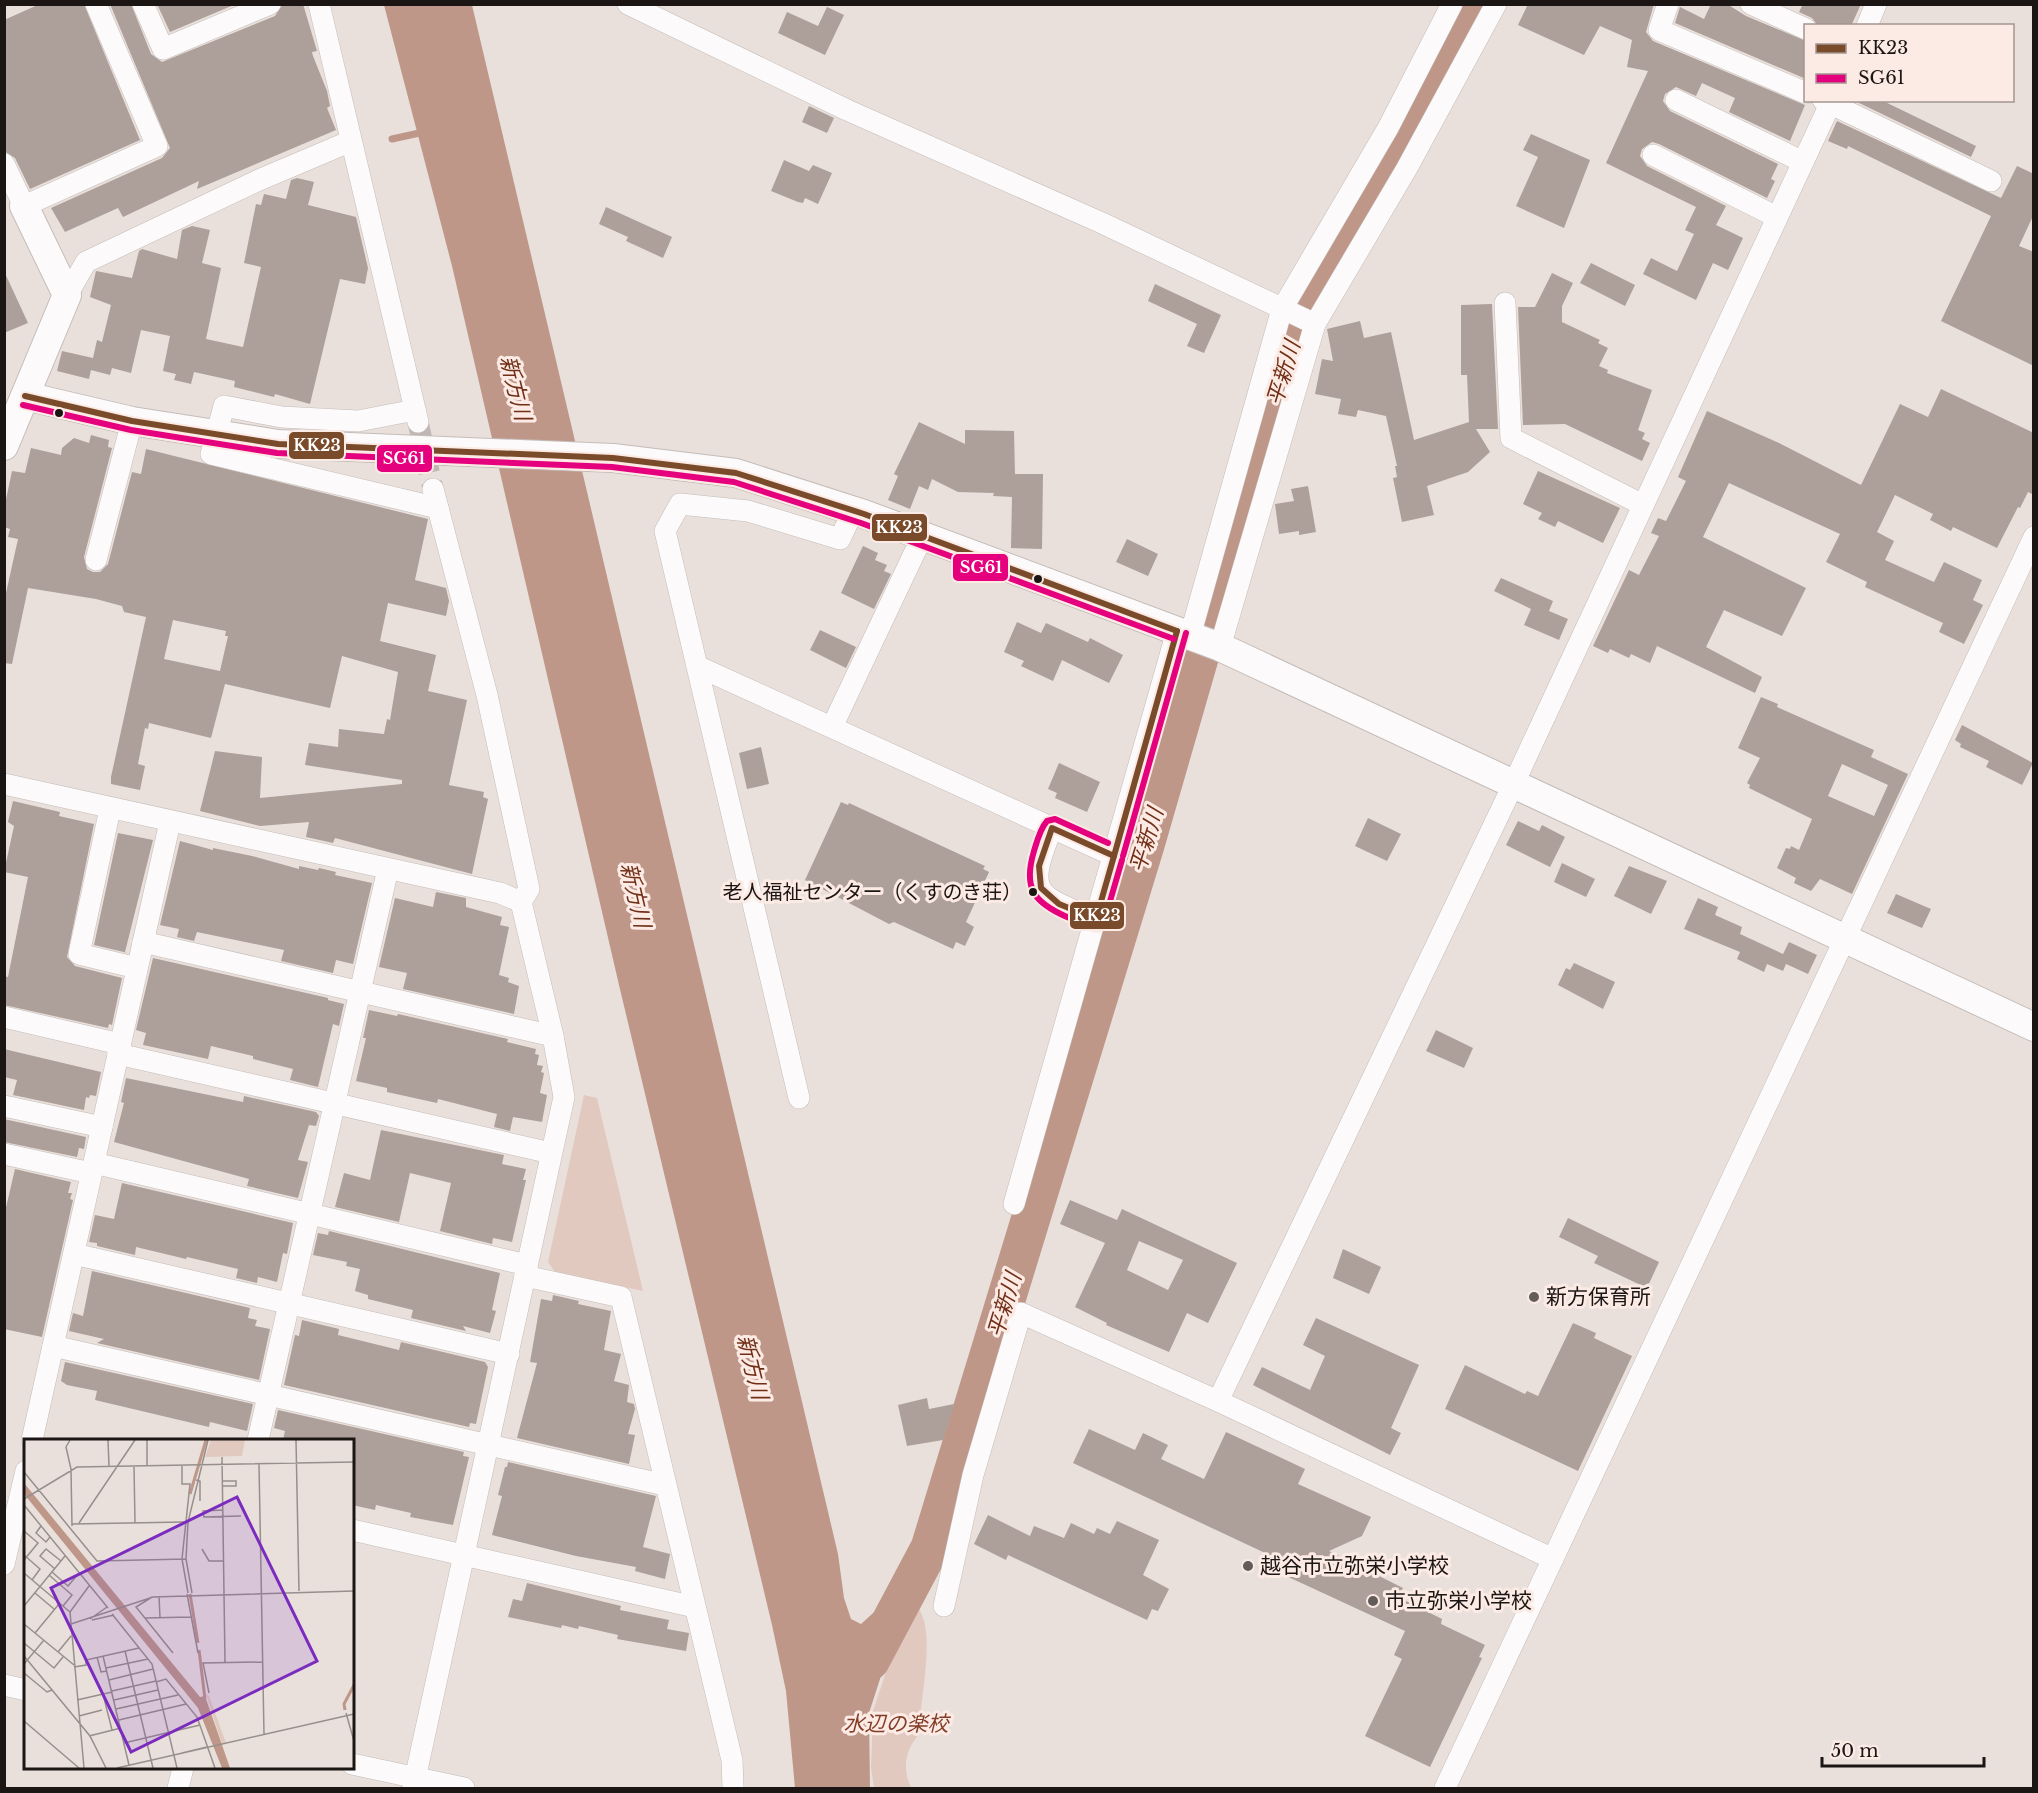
<svg xmlns="http://www.w3.org/2000/svg" width="2038" height="1793" font-family="'Libre Baskerville','Noto Sans JP',serif">
  <style>
    .green { fill: #e2c9c0 }
    .water { fill: #be9789 }
    .lines { fill: none; stroke-linecap: round; stroke-linejoin: round }
    .stream { stroke: #be9789; stroke-width: 7 }
    .river { stroke: #be9789; stroke-width: 39 }
    .building { fill: #ad9f9a; fill-rule: evenodd }
    .street-tunnel { stroke: #c0b7b4; stroke-width: 21; stroke-dasharray: 21 10; stroke-linecap: butt }
    .street-casing { stroke: #c4bcb9; stroke-width: 22 }
    .secondary-casing { stroke: #c4bcb9; stroke-width: 30 }
    .street { stroke: #fcfafa; stroke-width: 21 }
    .secondary { stroke: #fcfafa; stroke-width: 28 }
    .bus-1-casing { stroke: #fceae4; stroke-width: 10 }
    .bus-2-casing { stroke: #fceae4; stroke-width: 10 }
    .bus-1 { stroke: #7a4b2a; stroke-width: 6 }
    .bus-2 { stroke: #e5007d; stroke-width: 6 }
    .bus-dot { fill: #1b1513; stroke: #fceae4; stroke-width: 2 }
    .poi-dot { fill: #635c59; stroke: #fceae4; stroke-width: 2 }
    .labels { text-anchor: middle; stroke-width: 6; stroke-linejoin: round; paint-order: stroke }
    .bus-label { font-size: 20px; fill: #1b1513; stroke: #fceae4; text-anchor: end }
    .poi-label { font-size: 21px; fill: #1b1513; stroke: #fceae4; text-anchor: start }
    .park-label { font-size: 21px; font-style: italic; fill: #823d26; stroke: #fceae4 }
    .water-label { font-size: 22px; font-style: italic; fill: #722f17; stroke: #fceae4 }
    .inset-river { fill: none; stroke: #be9789; stroke-width: 3 }
    .inset-road { fill: none; stroke: #978f8c; stroke-width: 1.5 }
    .view { fill: #7b2cbf; fill-opacity: 0.15; stroke: #7b2cbf; stroke-width: 3 }
    .inset-edge { fill: none; stroke: #1b1513; stroke-width: 3 }
    .line-badge { stroke: #fceae4; stroke-width: 2 }
    .badge-label { font-size: 16px; text-anchor: middle; font-weight: bold; fill: #fff }
  </style>
  <rect width="100%" height="100%" fill="#e9e0dc"/>
  <g class="green">
    <path d="M584,1095L597,1098L643,1291L555,1272L548,1262Z"/>
    <path d="M912,1602C941,1622 918,1699 920,1733C905,1750 902,1767 911,1788H874L871,1768L873,1711L907,1609Z"/>
  </g>
  <path class="water" d="M384,5H472L838,1554L844,1598L851,1619L861,1624L882,1605L900,1617L869,1713L870,1788H795L786,1691L772,1625L619,985L452,266Z"/>
  <g class="lines">
    <path class="stream" d="M392,139L424,132"/>
    <path class="river" d="M870,1661L930,1548L1145,845L1290,343L1310,297L1477,4"/>
  </g>
  <g class="building">
    <path d="M40,4H84L140,140L30,189L15,158L4,151V20Z"/>
    <path d="M110,4H131L151,54L162,62L275,16L283,4H303L317,51L312,52L313,56L327,91L330,106L327,108L336,130L197,189L199,181L123,217L118,208L65,232L51,208L162,158L170,148Z"/>
    <path d="M157,4H236L170,32Z"/>
    <path d="M1528,4H1654L1646,32L1653,41L1805,105L1790,141L1729,112L1735,98L1702,83L1696,96L1676,87L1665,94L1663,101L1670,111L1778,164L1771,179L1775,181L1767,198L1659,144L1652,142L1642,149L1640,156L1647,166L1726,206L1716,225L1743,238L1728,270L1713,263L1696,300L1643,274L1651,258L1677,271L1694,234L1685,230L1696,207L1606,163L1648,71L1627,67L1632,40L1600,26L1584,55L1518,25Z"/>
    <path d="M1711,4H1727L1746,16L1806,41V79L1675,23L1680,7L1704,19Z"/>
    <path d="M1803,4H1861L1851,26H1818L1812,18L1799,12Z"/>
    <path d="M827,7L844,15L825,55L778,33L787,12L818,26Z"/>
    <path d="M1853,100H1881L1976,146L1971,157Z"/>
    <path d="M809,106L834,118L827,133L802,122Z"/>
    <path d="M1837,121L2001,198L2017,166L2034,174V214L2019,246L2034,252V366L1941,321L1991,216L1848,146L1847,149L1828,141Z"/>
    <path d="M1531,134L1590,160L1564,228L1516,206L1538,157L1523,150Z"/>
    <path d="M784,160L809,171L813,165L832,173L818,204L805,198L803,203L798,202L771,191Z"/>
    <path d="M297,178L314,182L308,205L356,217L368,268L365,284L340,279L310,404L275,394L274,397L234,387L235,381L194,372L191,384L174,380L176,374L163,371L170,336L141,330L131,373L112,368L110,375L91,370L89,379L57,371L62,351L93,358L97,340L102,342L111,305L90,297L96,271L132,278L139,251L142,249L177,259L182,230L192,226L210,230L202,263L221,268L206,339L243,347L261,267L244,263L256,204L261,205L264,194L286,199L291,180Z"/>
    <path d="M606,207L672,237L663,258L626,241L628,237L599,224Z"/>
    <path d="M1591,263L1635,285L1625,306L1580,283Z"/>
    <path d="M4,271L28,323L4,333Z"/>
    <path d="M1552,273L1573,283L1562,306V322L1600,340L1598,343L1608,348L1599,366L1608,370L1607,373L1652,390L1638,430L1645,433L1642,439L1650,443L1642,461L1565,424L1523,425L1518,307H1535Z"/>
    <path d="M1155,284L1221,315L1204,353L1187,346L1197,324L1148,301Z"/>
    <path d="M1492,304L1498,429H1476L1490,452L1468,472L1427,486L1434,515L1402,522L1393,478L1397,477L1395,466H1397L1386,416L1358,410L1356,417L1338,414L1341,399L1315,394L1322,359L1333,361L1327,329L1360,321L1364,338L1391,332L1414,440L1469,422L1467,375H1461V305Z"/>
    <path d="M1941,389L2034,433V495L2028,492L2020,508L2018,507L1997,548L1953,527L1951,531L1930,520L1933,514L1895,495L1877,532L1894,541L1885,560L1925,578L1934,582L1944,562L1982,580L1973,600L1983,605L1964,644L1939,632L1943,623L1865,587L1867,582L1826,562L1840,534L1729,483L1703,537L1806,588L1782,636L1724,610L1706,647L1762,677L1755,693L1657,646L1650,663L1631,654L1629,658L1610,649L1608,653L1593,646L1629,570L1639,575L1659,536L1651,533L1658,518L1666,521L1686,481L1678,477L1707,411L1779,443L1861,485L1900,404L1928,417Z"/>
    <path d="M919,422L965,444V430L1014,431L1015,474H1043L1042,549L1011,548L1012,497L993,496L994,493L958,492L932,479L928,490L919,486L910,509L888,500L898,476L894,474Z"/>
    <path d="M91,435L109,440L108,447L112,448L84,557L87,569L93,572H100L108,564L132,472L141,474L146,449L428,519L415,580L446,588L449,601L446,616L388,603L380,641L436,655L428,691L467,700L449,785L484,792L483,797L488,799L472,874L335,838L333,843L306,837L309,822L260,826L200,811L215,751L262,757L260,798L402,784V780L305,765L309,743L338,747L339,729L384,734L387,719L390,720L398,672L342,656L330,708L225,684L211,738L149,723L148,729L145,728L138,764L145,766L140,790L111,784V777L146,617L124,612L122,606L96,599L28,588L12,664L4,663V602L18,539L8,537L10,529L4,527V509L12,471L25,473L31,448L61,455L62,448L74,438L89,443ZM173,620L226,631L225,636H228L220,671L164,659Z"/>
    <path d="M1538,471L1620,508L1603,543L1558,521L1555,527L1538,519L1542,513L1523,504Z"/>
    <path d="M1308,486L1316,532L1299,535V531L1279,534L1275,504L1294,501L1291,489Z"/>
    <path d="M1127,539L1158,554L1148,576L1116,562Z"/>
    <path d="M863,546L878,553L875,560L887,565L884,571L891,574L874,609L841,593Z"/>
    <path d="M1501,578L1553,601L1549,611L1568,619L1559,640L1524,625L1531,609L1494,591Z"/>
    <path d="M1017,622L1041,633L1046,623L1088,642L1090,638L1123,655L1109,683L1062,660L1053,681L1021,666L1024,661L1004,652Z"/>
    <path d="M820,630L856,647L846,668L810,650Z"/>
    <path d="M1761,697L1778,704L1777,707L1874,750L1871,757L1908,774L1852,894L1820,879L1811,891L1794,883L1796,878L1777,868L1786,848L1790,849L1791,846L1799,850L1812,819L1749,788L1750,785L1747,783L1760,758L1738,748ZM1842,764L1888,785L1874,816L1828,796Z"/>
    <path d="M1962,725L2033,763L2022,785L1986,767L1989,761L1960,747L1961,744L1955,740Z"/>
    <path d="M761,747L769,784L747,789L739,753Z"/>
    <path d="M1059,763L1100,782L1087,812L1055,798L1057,793L1048,789Z"/>
    <path d="M13,801L60,812L59,816L94,824L67,957L75,966L122,978L112,1025L109,1024L108,1028L4,1005V976L8,977L28,877L4,872L14,826L8,822Z"/>
    <path d="M841,802L848,805L849,803L985,866L983,869L989,872L966,922L974,927L965,946L956,942L953,949L894,922L889,924L805,880Z"/>
    <path d="M1368,818L1401,834L1387,861L1355,846Z"/>
    <path d="M1518,821L1539,831L1542,825L1565,837L1550,867L1506,845Z"/>
    <path d="M118,833L153,840L125,952L128,953L94,945Z"/>
    <path d="M180,841L213,850V848L252,856L299,869V866L318,870L319,868L336,872L335,875L372,883L353,964L336,960L333,973L281,961L284,950L197,932L194,941L177,937L179,929L160,925Z"/>
    <path d="M1562,863L1595,879L1586,897L1554,882Z"/>
    <path d="M1629,866L1667,881L1651,914L1614,896Z"/>
    <path d="M436,892L466,898V907L502,917L500,925L509,927L499,975L509,978L508,982L519,986L514,1014L403,989L407,973L379,967L395,898L433,907Z"/>
    <path d="M1896,894L1931,909L1922,928L1887,913Z"/>
    <path d="M1698,898L1718,907L1715,915L1742,927L1740,934L1783,954L1789,942L1817,955L1808,974L1786,964L1783,971L1767,964L1764,972L1737,959L1740,952L1684,929Z"/>
    <path d="M153,958L328,998V1000L344,1004L339,1026L333,1024L318,1087L290,1080L293,1069L253,1059V1056L211,1046L208,1059L143,1045L146,1033L136,1030Z"/>
    <path d="M1574,963L1615,982L1603,1009L1558,985L1566,968L1570,970Z"/>
    <path d="M369,1010L397,1016L398,1014L508,1039L507,1042L536,1049L535,1054L539,1055L537,1065L543,1066L541,1072L544,1073L540,1093L547,1095L542,1122L513,1117L510,1131L494,1127L497,1114L438,1099L437,1103L387,1092V1088L356,1081L366,1038H363Z"/>
    <path d="M1436,1030L1473,1048L1464,1068L1426,1051Z"/>
    <path d="M4,1049L101,1072L96,1096L90,1095L89,1098L86,1097L84,1110L13,1095L17,1080L4,1077Z"/>
    <path d="M126,1078L243,1102L244,1096L316,1112L319,1116L316,1126L309,1125L298,1160L308,1162L298,1198L247,1186L249,1179L114,1142L124,1103L121,1102Z"/>
    <path d="M4,1119L86,1137L84,1149L79,1148L77,1157L4,1142Z"/>
    <path d="M381,1130L504,1155L502,1164L526,1169L523,1180H526L512,1242L493,1238L492,1244L440,1231L451,1183L410,1173L399,1222L335,1207L344,1173L370,1180Z"/>
    <path d="M15,1169L71,1182L68,1193H72L70,1199L73,1200L42,1337L4,1329V1216Z"/>
    <path d="M122,1183L293,1223L287,1254L283,1253L277,1282L258,1277L257,1283L236,1278L238,1269L187,1257L186,1259L136,1247L135,1255L97,1246V1243L89,1242L95,1215L114,1219Z"/>
    <path d="M1070,1200L1117,1220L1122,1209L1237,1263L1208,1323L1187,1313L1169,1352L1106,1325L1107,1323L1075,1307L1105,1243L1060,1224ZM1139,1241L1183,1260L1168,1290L1127,1270Z"/>
    <path d="M1568,1218L1659,1262L1647,1288L1594,1263L1598,1256L1559,1237Z"/>
    <path d="M329,1231L500,1273L492,1310L496,1311L490,1333L463,1326L466,1331L411,1318L413,1310L368,1299V1295L355,1291L360,1269L346,1266L347,1262L313,1255L318,1233L328,1235Z"/>
    <path d="M1343,1249L1381,1267L1369,1294L1333,1278Z"/>
    <path d="M92,1271L250,1308L248,1318L257,1320L255,1326L270,1329L259,1380L97,1343L104,1339L69,1331L73,1313L83,1316Z"/>
    <path d="M553,1295L579,1301L578,1304L611,1311L604,1350L621,1354L614,1381L629,1385L627,1402L634,1404L635,1409L628,1434L635,1435L629,1464L517,1438L537,1363L530,1362L541,1299L552,1301Z"/>
    <path d="M1316,1318L1419,1365L1391,1428L1401,1433L1390,1455L1253,1385L1262,1367L1310,1390L1325,1356L1303,1345Z"/>
    <path d="M302,1320L339,1329L338,1335L399,1350L401,1342L485,1362L488,1367L476,1424L470,1423L469,1427L284,1385L295,1335L299,1336Z"/>
    <path d="M1573,1323L1596,1333L1594,1338L1632,1356L1578,1471L1445,1409L1465,1365L1525,1394L1527,1391L1538,1396Z"/>
    <path d="M65,1362L253,1404L247,1431L210,1422L209,1427L95,1400L97,1391L67,1385L61,1381Z"/>
    <path d="M927,1398L929,1409L954,1404L943,1440L907,1446L898,1405Z"/>
    <path d="M278,1410L464,1452L463,1456L469,1457L453,1525L410,1517L411,1513L376,1505L375,1510L352,1505V1440H283L285,1431L274,1428Z"/>
    <path d="M1089,1429L1135,1450L1143,1433L1168,1445L1161,1459L1204,1479L1226,1432L1305,1469L1298,1484L1371,1517L1362,1536L1329,1551L1403,1588L1398,1597L1442,1619L1441,1624L1485,1645L1479,1657L1482,1658L1430,1767L1365,1736L1402,1659L1394,1655L1405,1631L1271,1569L1276,1558L1073,1463Z"/>
    <path d="M508,1462L656,1496L643,1547L670,1554L665,1579L635,1571L636,1567L576,1556L492,1535L502,1496L498,1495L505,1467H507Z"/>
    <path d="M988,1515L1030,1536L1034,1526L1064,1538L1071,1523L1094,1534L1097,1528L1110,1534L1117,1521L1159,1540L1143,1575L1169,1589L1158,1611L1152,1609L1147,1620L1008,1555L1006,1560L974,1544Z"/>
    <path d="M527,1583L621,1606L620,1610L669,1620L667,1629L689,1633L686,1651L617,1639L618,1635L579,1626L578,1629L562,1625L561,1628L508,1617L513,1599L522,1601Z"/>
  </g>
  <g class="lines">
    <path class="street-tunnel" d="M418,422L433,489"/>
    <g class="street-casing">
      <g id="street">
        <path d="M143,4L163,49L270,4"/>
        <path d="M319,4L418,422"/>
        <path d="M628,4L847,110L1102,223L1315,324"/>
        <path d="M1668,4L1659,30L1806,93"/>
        <path d="M1751,4L1806,29"/>
        <path d="M1867,26L1876,4"/>
        <path d="M1676,100L1803,162"/>
        <path d="M1823,100L1991,181"/>
        <path d="M1653,155L1777,217"/>
        <path d="M4,164L24,206L157,146L96,4"/>
        <path d="M67,295L86,262L259,180L351,141"/>
        <path d="M1505,303L1511,438L1643,505"/>
        <path d="M415,410L358,421L282,417L224,406L211,454L438,508"/>
        <path d="M433,489L487,695L529,889L521,902"/>
        <path d="M96,560L132,421"/>
        <path d="M1190,636L1282,309L1388,128L1452,4"/>
        <path d="M1220,647L1315,324L1407,168L1496,4"/>
        <path d="M697,666L1114,856"/>
        <path d="M832,727L922,537"/>
        <path d="M4,784L500,893L521,902L553,1036L564,1097L413,1788"/>
        <path d="M110,809L79,954L137,968"/>
        <path d="M1052,828C1026,892 1033,895 1096,919"/>
        <path d="M143,942L553,1036"/>
        <path d="M4,1017L120,1044"/>
        <path d="M118,1054L551,1153"/>
        <path d="M799,1098L665,531L680,504L748,511L840,539L853,511"/>
        <path d="M4,1106L102,1127"/>
        <path d="M4,1154L91,1173"/>
        <path d="M94,1163L527,1265"/>
        <path d="M1014,1204L1177,631"/>
        <path d="M74,1254L509,1354"/>
        <path d="M525,1276L621,1297L732,1760L733,1788"/>
        <path d="M53,1346L665,1485"/>
        <path d="M1218,1401L1514,783L1832,100"/>
        <path d="M32,1440L170,822"/>
        <path d="M258,1440L388,869"/>
        <path d="M352,1530L695,1607"/>
        <path d="M4,1564L26,1471"/>
        <path d="M944,1606L973,1475L1021,1313L1218,1401L1553,1559"/>
        <path d="M4,1685L26,1690"/>
        <path d="M352,1764L464,1788"/>
        <path d="M178,1788L183,1768"/>
        <path d="M1445,1788L2034,537"/>
      </g>
    </g>
    <g class="secondary-casing">
      <g id="secondary">
        <path d="M25,396L132,421L278,444L613,458L736,473L864,514L1220,647L2034,1027"/>
        <path d="M4,446L67,295L24,206"/>
      </g>
    </g>
    <use href="#street" class="street"/>
    <use href="#secondary" class="secondary"/>
    <g class="bus-1-casing">
      <g id="bus-1">
        <path d="M25,396L132,421L278,444L613,458L736,473L864,514L1177,631"/>
        <path d="M1052,828L1114,856L1096,919L1059,904L1041,888L1039,866Z"/>
        <path d="M1114,856L1177,631"/>
      </g>
    </g>
    <g class="bus-2-casing">
      <g id="bus-2">
        <path d="M23,405L131,430L277,453L612,467L734,482L861,523L1174,639"/>
        <path d="M1108,843L1055,819L1047,821C1040,829 1037,841 1034,851C1023,888 1033,902 1067,917C1077,921 1089,928 1099,928L1104,922L1122,860"/>
        <path d="M1123,856L1186,633"/>
      </g>
    </g>
    <use href="#bus-1" class="bus-1"/>
    <use href="#bus-2" class="bus-2"/>
  </g>
  <g class="bus-dot">
    <circle cx="59" cy="413" r="5"/>
    <circle cx="1038" cy="579" r="5"/>
    <circle cx="1033" cy="892" r="5"/>
  </g>
  <g class="poi-dot">
    <circle cx="1534" cy="1297" r="6"/>
    <circle cx="1248" cy="1566" r="6"/>
    <circle cx="1373" cy="1601" r="6"/>
  </g>
  <g class="labels">
    <g class="bus-label">
      <text x="1022" y="899">老人福祉センター（くすのき荘）</text>
    </g>
    <g class="poi-label">
      <text x="1546" y="1304">新方保育所</text>
      <text x="1260" y="1573">越谷市立弥栄小学校</text>
      <text x="1385" y="1608">市立弥栄小学校</text>
    </g>
    <g class="park-label">
      <text x="896" y="1731">水辺の楽校</text>
    </g>
    <g class="water-label">
      <text transform="translate(1283 373) rotate(-73)" y="8">平新川</text>
      <text transform="translate(516 388) rotate(76)" y="8">新方川</text>
      <text transform="translate(1146 840) rotate(-73)" y="8">平新川</text>
      <text transform="translate(636 895) rotate(77)" y="8">新方川</text>
      <text transform="translate(1004 1305) rotate(-73)" y="8">平新川</text>
      <text transform="translate(753 1367) rotate(76)" y="8">新方川</text>
    </g>
  </g>
  <g transform="translate(24 1439)">
    <rect width="330" height="330" fill="#e9e0dc"/>
    <path d="M187,1H221L218,17L181,18ZM182,255L185,257L202,304L198,305Z" fill="#e2c9c0"/>
    <path d="M0,44L176,258L181,257L206,329H198L174,269L0,55Z" fill="#be9789"/>
    <path class="inset-river" d="M166,55L182,1M166,155L174,204M175,211L181,260M321,271L320,265L330,246"/>
    <path class="inset-road" d="M46,1L42,8L47,30L48,87M84,1L85,27M123,1V27M272,1L275,152M198,18L201,223M235,25L240,295M158,26V45H166L158,120L164,154M110,27L111,84M0,33L73,122L162,120M172,41L176,42V62M198,42H212V47H199M0,60L53,28L330,23M0,66L84,169M199,71L179,72L180,78L217,77M55,84L111,1M48,85L160,83M17,87L12,94L22,103L26,98M0,92L14,104L0,121M178,110L185,122H200M0,116L16,130L8,141M31,130L16,117L22,110L37,122M28,133L44,147L55,134M0,134L46,173L60,329M25,136L48,156L39,167M11,154L30,170M168,154L162,120L164,83L184,1M163,155L174,214M135,157L136,179M128,158L112,168L149,214M0,167L41,117M46,173L65,147M88,175L128,225L153,329M121,179L167,178M66,180L83,168M68,181L90,176M0,185L50,226M47,185L129,158L330,152M11,194L35,165M0,204L30,229L39,218M101,212L129,329M34,213L47,197M0,217L66,297L82,329M79,217L105,326M73,218L77,233L83,232M0,225L20,201M50,228L62,226V221L115,209M82,229L124,220M0,234L23,253L28,251M85,241L129,230M132,243L142,240L173,278L191,329M88,252L132,242M185,254L179,224L239,223M79,255L88,291M53,261L88,253M90,261L134,251M92,270L154,256M322,274L330,302M55,277L78,271M95,281L162,265M0,282L55,329M65,297L97,289M100,304L176,286M158,314L183,308M93,329L330,275"/>
    <path class="view" d="M213,58L293,222L107,313L27,149Z"/>
    <rect width="330" height="330" class="inset-edge"/>
  </g>
  <g class="line-badge">
    <rect x="288" y="431" width="57" height="29" rx="6" fill="#7a4b2a"/>
    <rect x="376" y="444" width="57" height="29" rx="6" fill="#e5007d"/>
    <rect x="871" y="513" width="57" height="29" rx="6" fill="#7a4b2a"/>
    <rect x="952" y="553" width="57" height="29" rx="6" fill="#e5007d"/>
    <rect x="1069" y="901" width="56" height="29" rx="6" fill="#7a4b2a"/>
  </g>
  <g class="badge-label">
    <text x="317" y="451">KK23</text>
    <text x="404" y="464">SG61</text>
    <text x="899" y="533">KK23</text>
    <text x="981" y="573">SG61</text>
    <text x="1097" y="921">KK23</text>
  </g>
  <rect width="2038" height="1793" fill="none" stroke="#1b1513" stroke-width="12"/>
  <rect x="1804" y="24" width="210" height="78" fill="#fceae4" stroke="#a29590" stroke-width="1.5"/>
  <rect x="1816" y="44" width="30" height="9" fill="#7a4b2a" stroke="#a29590" stroke-width="1.5"/>
  <text x="1858" y="54" font-size="18" fill="#1b1513">KK23</text>
  <rect x="1816" y="74" width="30" height="9" fill="#e5007d" stroke="#a29590" stroke-width="1.5"/>
  <text x="1858" y="84" font-size="18" fill="#1b1513">SG61</text>
  <path d="M1822 1757v9h162v-9" fill="none" stroke="#1b1513" stroke-width="3"/>
  <text x="1831" y="1757" font-size="18" fill="#1b1513" stroke="#fceae4" stroke-width="4.5" paint-order="stroke">50 m</text>
</svg>
